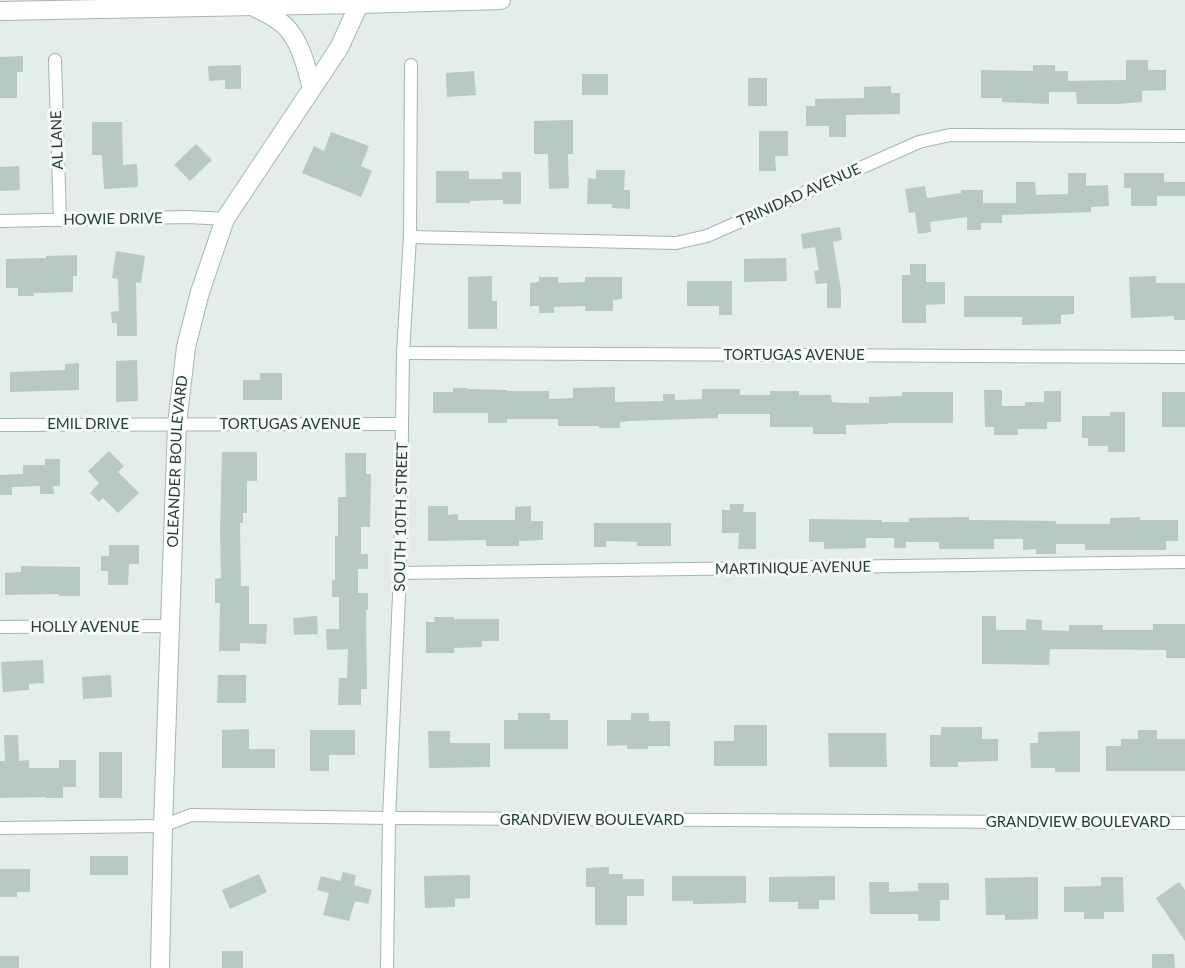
<svg xmlns="http://www.w3.org/2000/svg" width="1185" height="968" font-family="Lato,sans-serif">
  <style>
    .building { fill: #b8c8c3 }
    .lines { fill: none; stroke-linecap: round; stroke-linejoin: round }
    .street-casing { stroke: #a5b5b2; stroke-width: 14 }
    .secondary-casing { stroke: #a1b9b3; stroke-width: 20 }
    .street { stroke: #fff; stroke-width: 12 }
    .secondary { stroke: #fff; stroke-width: 18 }
    .labels { text-anchor: middle; stroke-width: 6; stroke-linejoin: round; paint-order: stroke }
    .street-label { font-size: 15px; fill: #223f3a; stroke: #f4faf7 }
  </style>
  <rect width="100%" height="100%" fill="#e3edea"/>
  <g class="building">
    <path d="M23,56V72H17V98H0V57Z"/>
    <path d="M1126,60H1148V70H1166V90L1142,91V102L1117,104H1077L1076,92H1049V104L1002,102V98H981V70L1033,71V65H1055V71H1068V81L1126,80Z"/>
    <path d="M241,65V89H225V80L209,81L208,66Z"/>
    <path d="M474,71L476,95L447,97L446,73Z"/>
    <rect x="582" y="74" width="26" height="21"/>
    <rect x="748" y="78" width="19" height="28"/>
    <path d="M891,86V93H900V114L846,115V137H829V126H806V106H815V99L864,98V87Z"/>
    <path d="M573,120V154H568L569,188L549,189L548,154H534V121Z"/>
    <path d="M92,122H122L123,165L137,164L138,187L104,189L102,155H92Z"/>
    <path d="M759,131H788V156H775L776,171H759Z"/>
    <path d="M331,132L369,146L361,166L372,171L361,197L302,173L314,146L324,151Z"/>
    <path d="M196,144L212,160L190,181L174,165Z"/>
    <path d="M19,166L20,190L0,191V167Z"/>
    <path d="M596,170H625L624,190H630V209L612,208V204H587L588,178L596,179Z"/>
    <path d="M436,171H469V179H502V172H521V204H503V200L470,201V203H436Z"/>
    <path d="M1068,173H1086V186L1108,185L1109,206L1091,207V212L1002,215V223H981V230H967V217L930,222L931,232L918,234L915,212L909,213L905,189L925,186L927,198L961,193V190H983V203H1016V182H1035L1036,195L1068,194Z"/>
    <path d="M1124,173H1164V182H1185V196H1157V206H1131V188H1124Z"/>
    <path d="M840,227L842,240L833,242L841,290V308H827V283L816,284L814,271L819,270L815,247L803,249L801,234Z"/>
    <path d="M116,251L145,256L141,283L136,282L137,336H117V323H112L111,312L119,311L118,279L112,278Z"/>
    <path d="M77,255V276H73V292L34,293V296H18V288H6V259L46,258V256Z"/>
    <path d="M786,258L787,281L744,282V259Z"/>
    <path d="M910,264H926V282H945V304L926,305V323H902V275H910Z"/>
    <path d="M492,276V301H497V329H468V277Z"/>
    <path d="M1156,276V283H1185V320H1174V316L1131,318L1129,277Z"/>
    <path d="M539,277H558V283L585,282V277H622V299L613,300V311H585V306L554,307V313H539V306H530V283L539,282Z"/>
    <path d="M687,281H732V315H719V306H687Z"/>
    <path d="M964,296H1074V314L1061,315V324L1022,325V317H964Z"/>
    <path d="M137,360L138,401L116,402V361Z"/>
    <path d="M79,363V390L10,392V372L65,370V364Z"/>
    <path d="M260,373H282V400H243V380H260Z"/>
    <path d="M615,387V402L663,401V394H675V400L702,399V389H740V395H770V391H799V395H831L832,402L846,403H869V397L902,396V392H953V423H888V424L846,425V434H813V427H770V414H718V418L629,421L620,422V428H599V426H558V419H507V423H488V413H433V392H453V388H467V389L507,390V391H549V399L573,398V388Z"/>
    <path d="M984,390H1002V406H1025V402H1044V391H1061V422H1047V429H1018V435H994V427H985Z"/>
    <rect x="1162" y="392" width="23" height="35"/>
    <path d="M1110,412H1125V452H1108V446H1088V438H1082V416H1110Z"/>
    <path d="M109,451L124,466L118,472L139,493L118,513L103,498L99,502L90,493L99,483L88,471Z"/>
    <path d="M222,452H257V481H247V513H243V523H240L241,586H249V624H267L266,644L240,643V651H219L220,603H215V579L221,578L220,532Z"/>
    <path d="M345,453H366V474H371L370,527H361V554H368V569H358V593H368V610H366L367,689H361V705H338L339,678H347L348,649L327,650L326,629H339V597H332V580H335V536H338V497H346Z"/>
    <path d="M45,459H60V486H53L54,494H40V486L12,487V495H0V475L23,474V465H45Z"/>
    <path d="M730,504H744L743,512H756V549H738L739,533H722V510H730Z"/>
    <path d="M428,506H448V515L458,514V520H515V507L531,506V521H543V540L519,541V546H486V540L428,541Z"/>
    <path d="M969,517V520L1056,521V524H1110V518L1140,517V520H1178V541H1166V550H1085V544H1056V554H1036V549L1023,550V539H994V549H939V542H906V548H894V538H866V548L824,549V542H809V519L882,520V522H909V518Z"/>
    <path d="M594,523H671V546H637V542L606,541V547H594Z"/>
    <path d="M109,545H139V564H129L128,585H108V571H101V556H109Z"/>
    <path d="M21,566L80,567V596H59V594L5,595V573L21,572Z"/>
    <path d="M317,616L318,634L294,635L293,618Z"/>
    <path d="M982,616H996V630H1026V619L1042,620V630L1069,631V625H1103V630H1153V624H1185V658H1166V650L1050,649L1049,665L982,664Z"/>
    <path d="M434,617H454V619H499V641H482V647L454,648V653H426V622H435Z"/>
    <path d="M43,660L44,683L29,684V690L3,692L1,662Z"/>
    <path d="M111,675L112,697L83,699L82,677Z"/>
    <path d="M218,675H246V703H217Z"/>
    <path d="M518,713H550V720H568V749H504V720H518Z"/>
    <path d="M631,713H649V721H670V746H648V749H627V745L607,746V720H631Z"/>
    <path d="M734,725H767V766H714V741H734Z"/>
    <path d="M941,727H982V739H998V761L958,762V767H930V735H941Z"/>
    <path d="M249,729V749H275V768H222V730Z"/>
    <path d="M310,730H355V755H329V771H310Z"/>
    <path d="M1138,730H1157V739H1185V771H1106V746H1121V739H1138Z"/>
    <path d="M428,731H450V743H490V767L429,768Z"/>
    <path d="M1080,731V772H1055V768H1031L1030,743H1038V732Z"/>
    <path d="M828,733H886L887,767H829Z"/>
    <path d="M4,735H18L19,761L29,760V768H59V760H76V787H63V798H46V797L0,798V761H5Z"/>
    <rect x="99" y="752" width="23" height="46"/>
    <rect x="90" y="856" width="38" height="19"/>
    <path d="M609,867V874H623V879H644V896H627V925H595V887H586V868Z"/>
    <path d="M0,869H30V892H17V897H0Z"/>
    <path d="M343,872L356,875L354,885L372,890L368,904L355,901L349,921L323,915L329,893L317,890L321,876L340,881Z"/>
    <path d="M259,874L267,892L230,909L222,890Z"/>
    <path d="M470,875V898L455,899V907L425,908L424,876Z"/>
    <path d="M672,876H746V903L693,904V901H672Z"/>
    <path d="M835,876V900H819V909H798V902H769V877Z"/>
    <path d="M1038,877V919L1005,920V915H986L985,878Z"/>
    <path d="M1101,877H1123L1124,912H1104V919H1084V912H1064V887L1101,886Z"/>
    <path d="M869,882H889V892L918,891V883H949V900H940V921H918V914H870Z"/>
    <path d="M1179,882L1185,890V941L1156,898Z"/>
    <rect x="222" y="951" width="21" height="17"/>
    <path d="M1152,954H1174L1175,968H1152Z"/>
    <rect x="0" y="956" width="19" height="12"/>
  </g>
  <g class="lines">
    <g class="street-casing">
      <g id="street">
        <path d="M55,60L60,220"/>
        <path d="M0,221L188,217L225,219"/>
        <path d="M410,237L676,243L707,236L919,142L950,135L1185,136"/>
        <path d="M403,353L1185,357"/>
        <path d="M0,425L402,424"/>
        <path d="M400,573L1185,562"/>
        <path d="M0,627L170,626"/>
        <path d="M0,828L163,826L191,815L389,818L1185,823"/>
        <path d="M387,968L389,818L400,573L403,353L410,237L411,65"/>
      </g>
    </g>
    <g class="secondary-casing">
      <g id="secondary">
        <path d="M256,8C266,13 277,18 285,26C301,42 306,67 312,88"/>
        <path d="M0,11L359,4L501,0"/>
        <path id="s1" d="M160,968L163,826L177,424L186,347L200,292L225,219L339,48L361,0"/>
      </g>
    </g>
    <use href="#street" class="street"/>
    <use href="#secondary" class="secondary"/>
  </g>
  <g class="labels">
    <g class="street-label">
      <text transform="translate(57 140) rotate(-92)" y="5">AL LANE</text>
      <text transform="translate(799 195) rotate(-24)" y="5">TRINIDAD AVENUE</text>
      <text transform="translate(113 219) rotate(-1)" y="5">HOWIE DRIVE</text>
      <text x="794" y="360">TORTUGAS AVENUE</text>
      <text x="88" y="429">EMIL DRIVE</text>
      <text x="290" y="429">TORTUGAS AVENUE</text>
      <text dy="5" stroke="none"><textPath href="#s1" startOffset="507">OLEANDER BOULEVARD</textPath></text>
      <text transform="translate(401 517) rotate(-89)" y="5">SOUTH 10TH STREET</text>
      <text transform="translate(793 568) rotate(-1)" y="5">MARTINIQUE AVENUE</text>
      <text x="85" y="632">HOLLY AVENUE</text>
      <text x="592" y="825">GRANDVIEW BOULEVARD</text>
      <text x="1078" y="827">GRANDVIEW BOULEVARD</text>
    </g>
  </g>
</svg>
